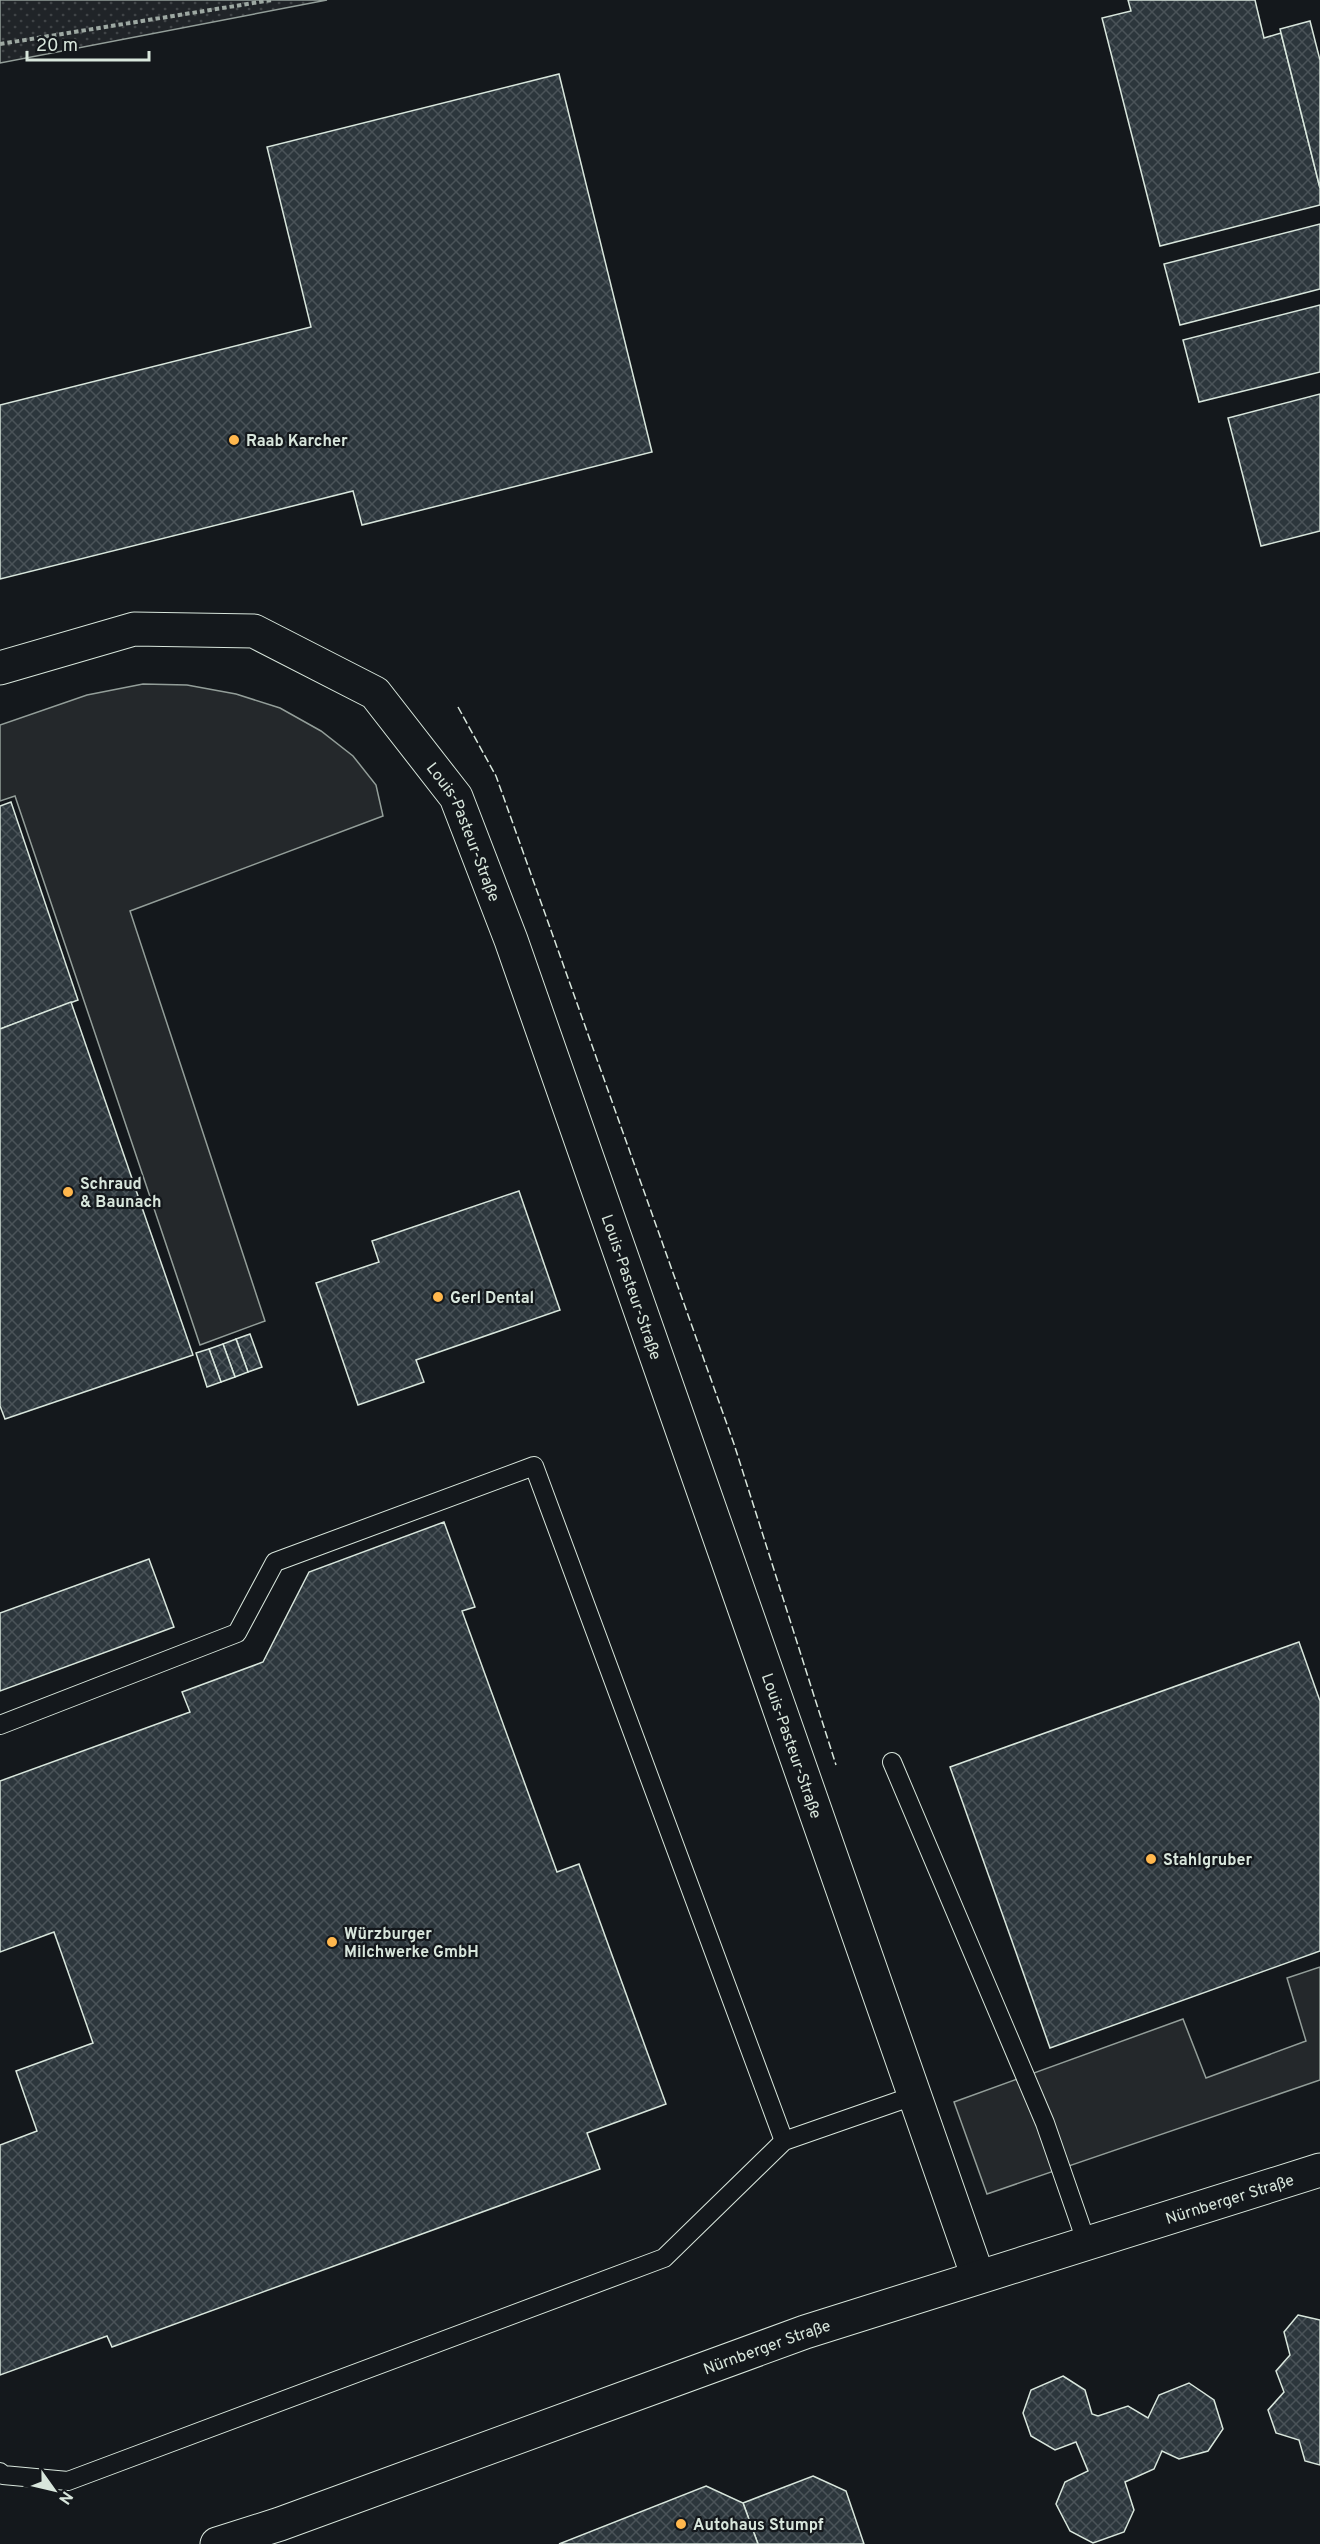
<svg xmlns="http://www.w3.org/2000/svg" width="1320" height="2544" font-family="Overpass,sans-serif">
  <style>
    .grass { fill: url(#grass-dots); stroke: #939e99; stroke-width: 1.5 }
    .parking { fill: #24282b; stroke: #939e99; stroke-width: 1.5 }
    .building { fill: url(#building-cross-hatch); stroke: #d8e6dc; stroke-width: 1.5 }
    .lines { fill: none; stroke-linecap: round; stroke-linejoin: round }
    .service-casing { stroke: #d8e6dc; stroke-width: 20 }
    .minor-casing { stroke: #d8e6dc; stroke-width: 35 }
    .tertiary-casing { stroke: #d8e6dc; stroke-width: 35 }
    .path { stroke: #9da8a2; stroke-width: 4; stroke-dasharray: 4.5 3; stroke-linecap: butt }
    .service { stroke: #14181c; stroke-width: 18 }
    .minor { stroke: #14181c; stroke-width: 33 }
    .tertiary { stroke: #14181c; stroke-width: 33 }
    .fence { stroke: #d8e6dc; stroke-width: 1.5; stroke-dasharray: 8 3; stroke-linecap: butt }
    .poi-dot { fill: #ffb74d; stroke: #14181c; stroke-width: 2 }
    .labels { text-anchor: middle; stroke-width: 4.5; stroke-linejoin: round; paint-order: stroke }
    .poi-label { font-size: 16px; font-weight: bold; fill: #d8e6dc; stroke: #14181c; text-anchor: start }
    .street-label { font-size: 16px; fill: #d8e6dc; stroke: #14181c }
  </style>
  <defs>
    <pattern id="grass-dots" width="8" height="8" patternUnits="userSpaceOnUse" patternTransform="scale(1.5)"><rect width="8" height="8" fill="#202428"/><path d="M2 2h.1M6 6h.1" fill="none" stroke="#404447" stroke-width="1.8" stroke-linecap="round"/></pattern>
    <pattern id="building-cross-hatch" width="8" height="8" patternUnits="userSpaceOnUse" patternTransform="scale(1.5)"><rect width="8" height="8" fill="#2c363c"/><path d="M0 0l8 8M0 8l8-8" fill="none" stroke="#4a5358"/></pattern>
  </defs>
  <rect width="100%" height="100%" fill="#14181c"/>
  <path class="grass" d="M0,0H327L0,63Z"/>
  <g class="parking">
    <path d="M143,684L187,685L236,694L280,708L321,731L353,756L376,785L383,816L130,911L265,1321L200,1345L15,796L0,801V725L87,695Z"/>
    <path d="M1320,1967V2080L987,2194L954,2102L1183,2019L1206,2078L1306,2041L1287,1978Z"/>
  </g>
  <g class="building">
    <path d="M1128,0H1255L1264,38L1281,33L1320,188V205L1160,246L1102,18L1131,11Z"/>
    <path d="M1310,21L1320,60V188L1280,29Z"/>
    <path d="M559,74L652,452L362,525L353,491L0,579V405L311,327L267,147Z"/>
    <path d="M1320,224V289L1180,325L1164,264Z"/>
    <path d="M1320,305V372L1199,402L1183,340Z"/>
    <path d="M1320,394V531L1261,546L1228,418Z"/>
    <path d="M11,802L78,1000L0,1029V806Z"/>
    <path d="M71,1002L193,1355L5,1419L0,1406V1029Z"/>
    <path d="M519,1191L560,1310L416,1360L424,1382L358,1405L316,1283L379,1262L372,1241Z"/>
    <path d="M250,1334L262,1367L248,1372L236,1339Z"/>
    <path d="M236,1339L248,1372L235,1377L223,1344Z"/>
    <path d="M223,1344L235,1377L221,1382L209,1349Z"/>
    <path d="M209,1349L221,1382L207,1387L196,1353Z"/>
    <path d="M444,1522L475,1607L462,1611L557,1872L579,1864L666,2104L587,2133L600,2169L112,2347L107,2336L0,2375V2145L37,2131L16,2071L93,2043L54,1932L0,1952V1781L190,1712L182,1692L263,1662L309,1572Z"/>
    <path d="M149,1559L174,1627L0,1691V1613Z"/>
    <path d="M1299,1642L1320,1701V1951L1050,2048L950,1767Z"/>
    <path d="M1298,2315L1320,2320V2465L1305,2461L1299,2440L1276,2433L1268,2410L1284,2392L1276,2371L1290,2355L1284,2332Z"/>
    <path d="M1063,2376L1085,2390L1092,2414L1098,2416L1128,2406L1148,2418L1159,2395L1189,2383L1214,2400L1223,2429L1208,2451L1179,2459L1162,2451L1154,2469L1125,2482L1134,2510L1124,2532L1093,2543L1070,2531L1056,2504L1065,2482L1088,2471L1076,2442L1055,2450L1031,2436L1023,2413L1031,2390Z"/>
    <path d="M813,2476L846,2491L864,2544H758L743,2503Z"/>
    <path d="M706,2486L743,2503L758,2544H559Z"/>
  </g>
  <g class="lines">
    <g class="service-casing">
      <g id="service">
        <path d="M0,1725L237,1633L275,1562L534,1466L784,2141"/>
        <path d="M892,1762L1045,2123L1087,2244"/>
        <path d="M0,2472L3,2475L68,2481L664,2258L784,2141L916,2095"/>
      </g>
    </g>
    <g class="minor-casing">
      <g id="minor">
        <path id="s1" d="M0,668L134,629L254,631L375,693L456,797L511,940L978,2277"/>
      </g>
    </g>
    <g class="tertiary-casing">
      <g id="tertiary">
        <path id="s2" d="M217,2544L280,2524L805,2332L1320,2170"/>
      </g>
    </g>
    <path class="path" d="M0,44L272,0"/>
    <use href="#service" class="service"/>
    <use href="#minor" class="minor"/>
    <use href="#tertiary" class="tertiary"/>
    <path class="fence" d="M458,707L496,776L734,1444L836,1765"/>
  </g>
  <g class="poi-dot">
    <circle cx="234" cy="440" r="6"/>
    <circle cx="68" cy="1192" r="6"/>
    <circle cx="438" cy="1297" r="6"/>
    <circle cx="1151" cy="1859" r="6"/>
    <circle cx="332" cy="1942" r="6"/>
    <circle cx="681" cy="2524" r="6"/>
  </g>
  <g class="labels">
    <g class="poi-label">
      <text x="246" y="446">Raab Karcher</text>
      <text x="80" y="1189">Schraud<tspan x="80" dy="18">&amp; Baunach</tspan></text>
      <text x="450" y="1303">Gerl Dental</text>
      <text x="1163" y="1865">Stahlgruber</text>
      <text x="344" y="1939">Würzburger<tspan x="344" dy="18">Milchwerke GmbH</tspan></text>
      <text x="693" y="2530">Autohaus Stumpf</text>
    </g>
    <g class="street-label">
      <text dy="6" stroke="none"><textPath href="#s1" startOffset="562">Louis-Pasteur-Straße</textPath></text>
      <text dy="6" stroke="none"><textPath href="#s1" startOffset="1048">Louis-Pasteur-Straße</textPath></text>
      <text dy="6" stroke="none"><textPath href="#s1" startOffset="1534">Louis-Pasteur-Straße</textPath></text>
      <text dy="6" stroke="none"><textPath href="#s2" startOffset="1070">Nürnberger Straße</textPath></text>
      <text dy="6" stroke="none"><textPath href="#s2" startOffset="584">Nürnberger Straße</textPath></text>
    </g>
  </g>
  <g transform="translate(54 2490) rotate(124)" stroke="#14181c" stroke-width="4.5" paint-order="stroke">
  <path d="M0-4.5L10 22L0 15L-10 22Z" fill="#d8e6dc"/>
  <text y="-9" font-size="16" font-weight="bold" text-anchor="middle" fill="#d8e6dc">N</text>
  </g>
  <path d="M27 51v9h122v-9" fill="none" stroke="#d8e6dc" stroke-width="3"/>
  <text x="36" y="51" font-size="18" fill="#d8e6dc" stroke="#14181c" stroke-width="4.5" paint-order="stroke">20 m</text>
</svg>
